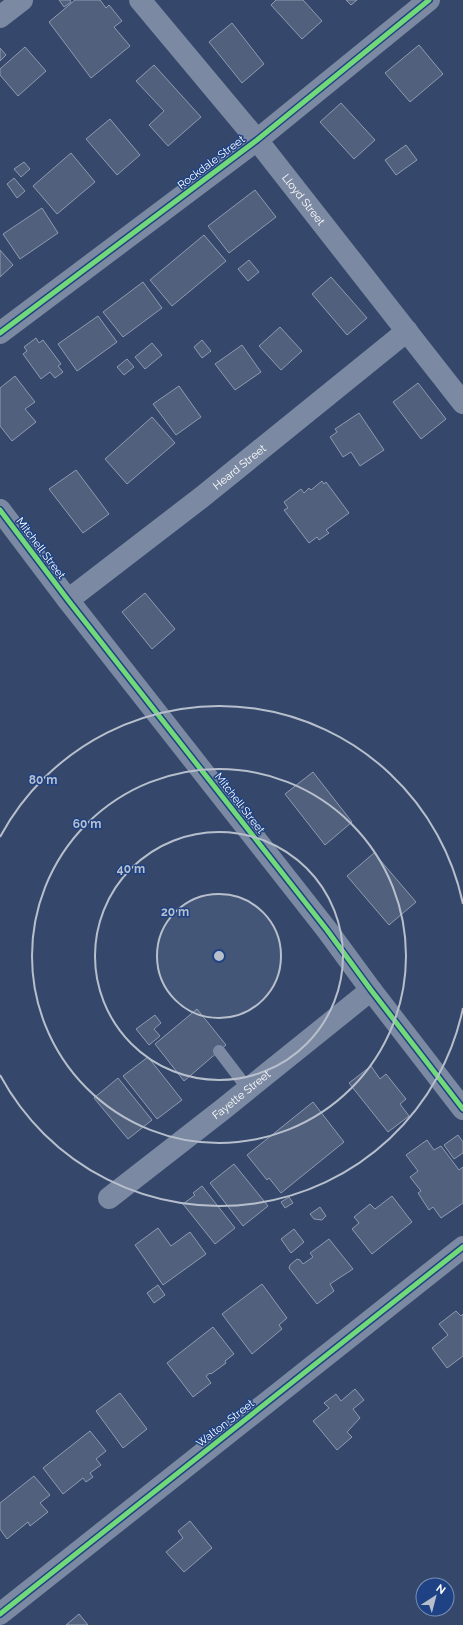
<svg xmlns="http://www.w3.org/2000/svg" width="463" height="1625" font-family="Raleway,sans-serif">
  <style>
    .building { fill: #50607d; stroke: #8f9ab0 }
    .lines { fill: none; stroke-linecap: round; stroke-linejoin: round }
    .lane { stroke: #7b89a2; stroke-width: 12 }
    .street { stroke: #7b89a2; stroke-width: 22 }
    .cycleway-casing { stroke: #1e4283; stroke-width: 8 }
    .cycleway { stroke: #71d979; stroke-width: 5 }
    .ring { fill: none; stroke: #b8bfcc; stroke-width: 2 }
    .labels { text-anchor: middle; stroke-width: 3; stroke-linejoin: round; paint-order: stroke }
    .street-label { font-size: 11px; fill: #fff; stroke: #1e4283 }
    .centre { fill: #b8bfcc; stroke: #1e4283; stroke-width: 2 }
    .ring-label { font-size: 12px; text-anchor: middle; font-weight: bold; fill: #b8bfcc; stroke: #1e4283; stroke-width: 3; stroke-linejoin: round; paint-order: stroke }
  </style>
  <rect width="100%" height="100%" fill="#35486c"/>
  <g class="building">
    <path d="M59,0H70L71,2L64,7Z"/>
    <path d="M75,0H100L106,8L109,5L122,21L114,27L130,46L91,78L49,22Z"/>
    <path d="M276,0H303L322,21L302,39L271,5Z"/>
    <path d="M346,0H357L351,5Z"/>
    <path d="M232,23L264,64L242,83L209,42Z"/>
    <path d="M419,45L443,74L410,102L385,73Z"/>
    <path d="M25,47L46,71L18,96L0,75V69Z"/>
    <path d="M0,48L6,55L0,61Z"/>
    <path d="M154,65L201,117L168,146L149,125L164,111L136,81Z"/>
    <path d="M341,103L375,140L354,159L320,122Z"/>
    <path d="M110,119L140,155L117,175L86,139Z"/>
    <path d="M406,145L417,160L396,175L385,160Z"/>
    <path d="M71,153L95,182L57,214L33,186Z"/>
    <path d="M24,162L30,169L21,177L14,169Z"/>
    <path d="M14,178L25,191L17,198L7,184Z"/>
    <path d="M255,190L276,217L229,253L208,226Z"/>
    <path d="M42,208L58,233L20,259L3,234Z"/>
    <path d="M204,235L226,261L172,306L150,280Z"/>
    <path d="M0,250L13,265L0,277Z"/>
    <path d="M249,260L259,272L248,281L238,269Z"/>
    <path d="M331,277L367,318L347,335L312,294Z"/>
    <path d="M143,282L162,308L123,337L103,312Z"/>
    <path d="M98,316L117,342L77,371L58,344Z"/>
    <path d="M280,327L302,351L281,370L259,346Z"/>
    <path d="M36,338L39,343L43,340L61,364L58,366L63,372L55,378L50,372L41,379L23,354L27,351L24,347Z"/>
    <path d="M202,340L211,351L202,358L194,347Z"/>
    <path d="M152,343L162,355L145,369L135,357Z"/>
    <path d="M242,345L261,372L235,390L215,364Z"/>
    <path d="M127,359L134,367L124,375L117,367Z"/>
    <path d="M15,376L35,402L25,409L36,422L12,441L0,426V388Z"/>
    <path d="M418,383L446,419L421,439L393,402Z"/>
    <path d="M179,386L201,417L176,435L153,404Z"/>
    <path d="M359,413L384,450L360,466L351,452L343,457L330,437L337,432L335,429Z"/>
    <path d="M152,417L175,443L127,484L105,459Z"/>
    <path d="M76,470L109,514L83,533L49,489Z"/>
    <path d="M322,481L324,484L326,482L349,513L326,530L329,533L319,540L317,537L309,543L284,510L288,508L284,502L301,489L304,493L309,488L311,490Z"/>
    <path d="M145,593L175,629L152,649L122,612Z"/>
    <path d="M313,772L352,822L325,845L285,794Z"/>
    <path d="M374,853L416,902L389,925L347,876Z"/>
    <path d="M197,1009L226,1045L184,1081L155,1044Z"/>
    <path d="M155,1015L161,1023L154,1029L160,1036L149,1045L136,1029Z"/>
    <path d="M148,1057L182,1100L157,1119L123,1076Z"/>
    <path d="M371,1066L380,1079L386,1074L406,1099L400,1104L409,1116L388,1132L349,1083Z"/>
    <path d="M118,1078L152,1120L128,1139L94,1098Z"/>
    <path d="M313,1102L344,1142L281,1193L269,1178L267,1180L247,1155Z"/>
    <path d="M458,1135L463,1142V1153L454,1159L444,1145Z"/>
    <path d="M427,1140L434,1150L441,1146L459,1170L463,1167V1203L441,1218L433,1207L429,1210L418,1193L421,1191L410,1177L418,1171L406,1155Z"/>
    <path d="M234,1164L268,1206L243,1226L210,1183Z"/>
    <path d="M202,1186L235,1228L215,1244L183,1204L195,1195L193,1193Z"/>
    <path d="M392,1196L412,1222L372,1254L352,1229L359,1223L354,1217L370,1204L375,1209Z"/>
    <path d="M289,1197L293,1203L285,1208L281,1202Z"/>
    <path d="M320,1207L326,1216L322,1220L314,1219L310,1214Z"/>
    <path d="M158,1228L171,1246L190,1232L206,1254L163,1285L135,1245Z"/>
    <path d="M294,1229L304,1242L291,1253L281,1239Z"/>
    <path d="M329,1239L353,1269L330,1284L334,1291L317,1304L289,1268L290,1265L297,1259L300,1260L303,1264L313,1257L310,1253Z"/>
    <path d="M262,1284L287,1318L279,1325L282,1329L252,1354L222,1314Z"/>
    <path d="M158,1285L165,1295L154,1303L147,1293Z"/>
    <path d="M456,1311L461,1316L463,1314V1356L447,1368L432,1348L448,1335L439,1324Z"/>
    <path d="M213,1327L234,1354L225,1361L226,1363L211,1374L210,1373L206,1376L211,1383L193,1397L167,1363Z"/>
    <path d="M355,1389L364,1400L353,1409L360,1418L347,1432L352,1437L337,1450L313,1421L329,1408L324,1403L336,1394L341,1401Z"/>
    <path d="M120,1393L147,1429L123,1448L96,1411Z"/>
    <path d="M90,1431L106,1451L96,1459L101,1465L90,1473L93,1477L86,1482L83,1478L63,1494L43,1468Z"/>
    <path d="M34,1476L50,1495L40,1503L48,1512L30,1526L28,1522L7,1539L0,1529V1503Z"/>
    <path d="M190,1521L212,1548L184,1572L166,1552L183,1538L178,1531Z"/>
    <path d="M79,1614L88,1625H66Z"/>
  </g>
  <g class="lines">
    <path class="lane" d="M219,1051L248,1089"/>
    <g class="street">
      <path id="s1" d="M140,0L257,140L463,403"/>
      <path d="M0,17L22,0"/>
      <path d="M0,333L257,140L429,0"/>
      <path d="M0,510L68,600L327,930L371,990L463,1109"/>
      <path id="s2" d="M68,600L202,497L407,331"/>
      <path id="s3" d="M109,1198L222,1110L371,990"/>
      <path d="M0,1614L463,1247"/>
    </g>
    <g class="cycleway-casing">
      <g id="cycleway">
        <path d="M0,333L257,140L429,0"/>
        <path d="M0,510L68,600L327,930L371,990L463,1109"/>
        <path d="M0,1614L463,1247"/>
      </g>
    </g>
    <use href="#cycleway" class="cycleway"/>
  </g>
  <circle cx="219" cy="956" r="62" fill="#b8bfcc" fill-opacity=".12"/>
  <g class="ring">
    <circle cx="219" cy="956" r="62"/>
    <circle cx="219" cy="956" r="124"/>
    <circle cx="219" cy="956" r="187"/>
    <path d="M463 1008A249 249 0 0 1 0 1075M0 837A249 249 0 0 1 463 904"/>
  </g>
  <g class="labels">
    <g class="street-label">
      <text transform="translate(211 162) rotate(-37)" y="4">Rockdale Street</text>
      <text dy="4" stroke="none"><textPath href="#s1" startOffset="258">Lloyd Street</textPath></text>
      <text dy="4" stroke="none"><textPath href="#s2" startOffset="217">Heard Street</textPath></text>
      <text transform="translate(41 548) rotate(53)" y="4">Mitchell Street</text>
      <text transform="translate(240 803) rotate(52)" y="4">Mitchell Street</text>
      <text dy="4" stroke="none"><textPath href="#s3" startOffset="168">Fayette Street</textPath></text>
      <text transform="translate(225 1423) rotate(-38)" y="4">Walton Street</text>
    </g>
  </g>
  <circle cx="219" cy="956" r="6" class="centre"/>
  <g class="ring-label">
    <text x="43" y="784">80 m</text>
    <text x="87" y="828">60 m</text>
    <text x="131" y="873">40 m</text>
    <text x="175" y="916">20 m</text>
  </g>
  <g transform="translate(435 1597) rotate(36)"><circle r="19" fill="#1e4283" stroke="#788eb5"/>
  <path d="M0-3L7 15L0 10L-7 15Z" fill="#b8bfcc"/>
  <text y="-6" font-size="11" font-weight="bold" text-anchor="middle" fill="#ffffff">N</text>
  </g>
</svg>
